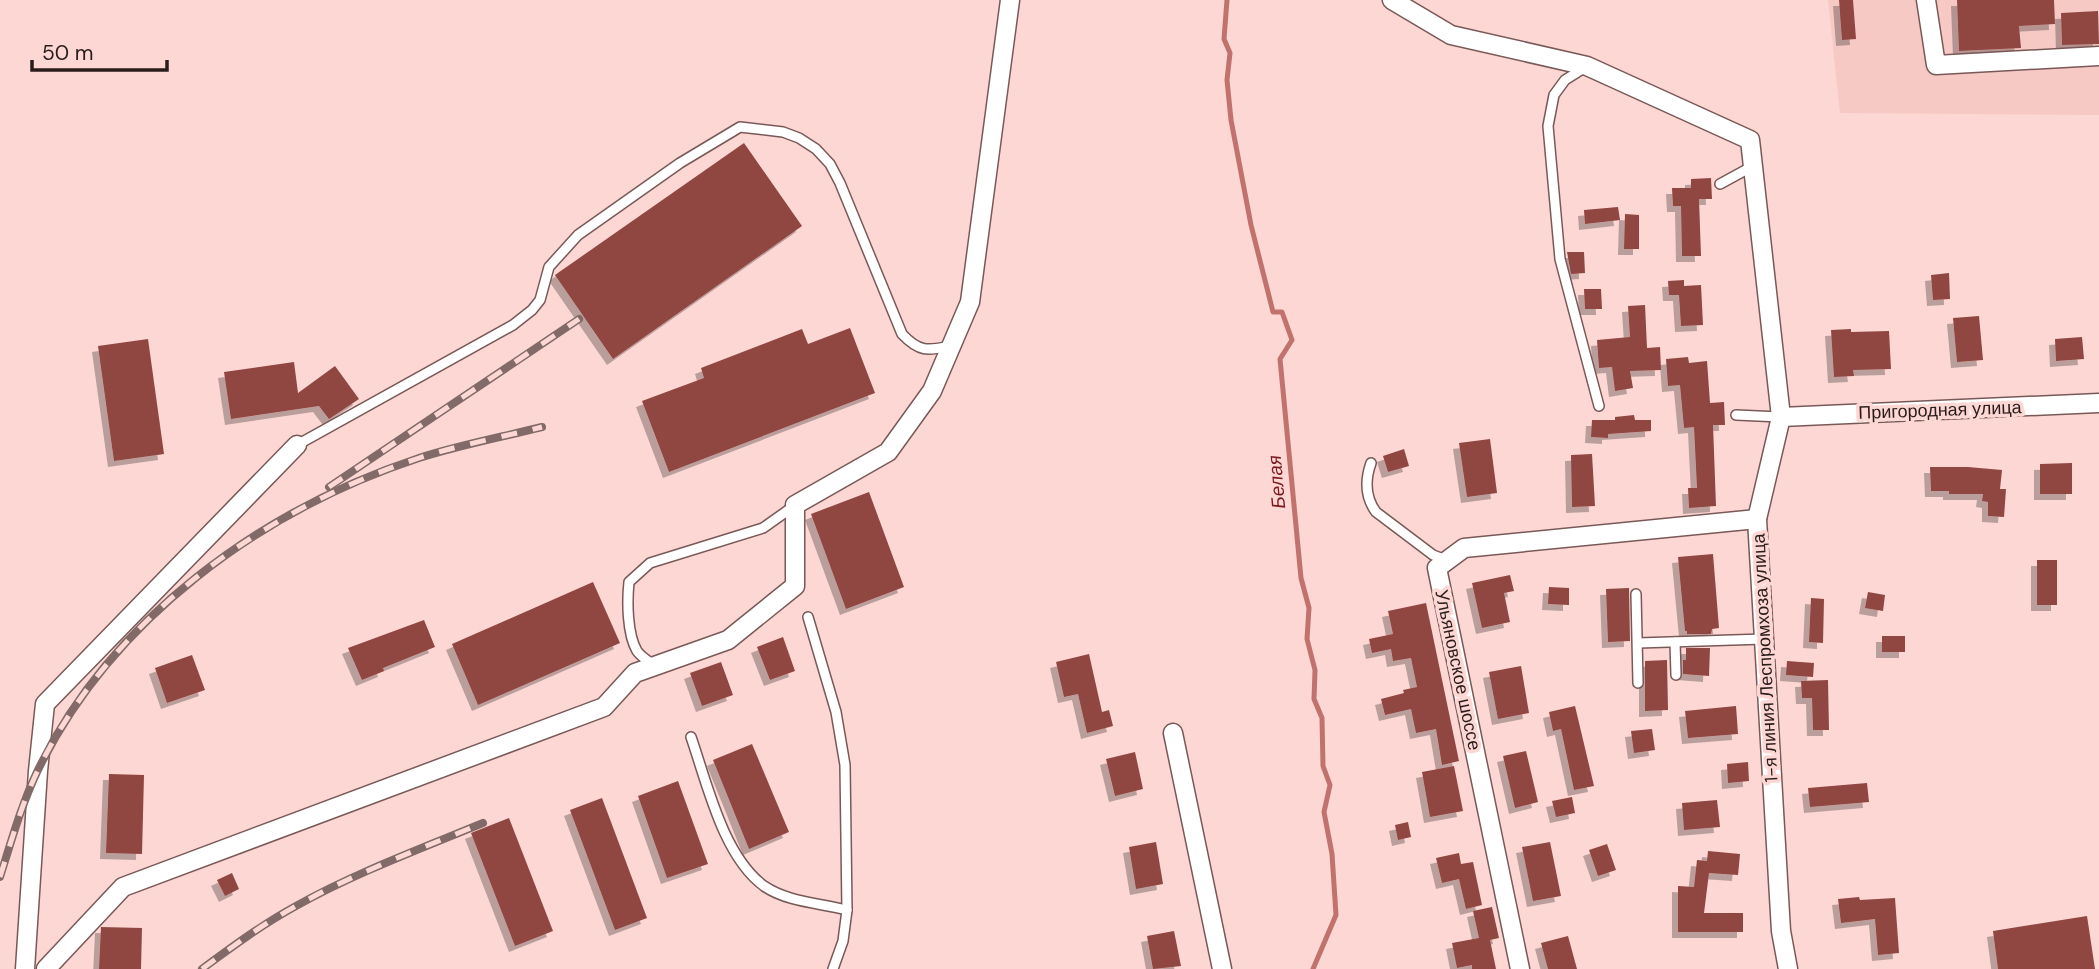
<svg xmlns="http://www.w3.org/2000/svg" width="2099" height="969" font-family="'DM Sans',sans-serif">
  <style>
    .built { fill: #f6c9c5 }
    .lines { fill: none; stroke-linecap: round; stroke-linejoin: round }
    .stream { stroke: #c2726d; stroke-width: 5 }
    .building { fill: #904642; filter: url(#shadow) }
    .lane-casing { stroke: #795957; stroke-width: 12 }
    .street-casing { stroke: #795957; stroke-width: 21 }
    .lane { stroke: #fff; stroke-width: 9 }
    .street { stroke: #fff; stroke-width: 18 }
    .rail-casing { stroke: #816a68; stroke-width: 8 }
    .rail { stroke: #fcd7d4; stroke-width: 5; stroke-dasharray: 16; stroke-linecap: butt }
    .labels { text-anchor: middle; stroke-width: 7; stroke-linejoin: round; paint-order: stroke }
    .street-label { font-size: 18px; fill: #291c1b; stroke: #fcd7d4 }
    .water-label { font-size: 19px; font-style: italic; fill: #7b191e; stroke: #fcd7d4 }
  </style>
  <defs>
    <filter id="shadow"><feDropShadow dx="-6" dy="6" stdDeviation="0" flood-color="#0004"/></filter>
  </defs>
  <rect width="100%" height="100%" fill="#fcd7d4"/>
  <path class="built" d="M1828,0H2099V115L1840,113Z"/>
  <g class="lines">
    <path class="stream" d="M1227,0L1224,39L1230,53L1227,80L1231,120L1251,225L1273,312H1282L1292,340L1280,359L1301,578L1309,608L1307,639L1315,670L1314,699L1322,718L1323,766L1330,785L1324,812L1332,854L1336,915L1313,969"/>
  </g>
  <g class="building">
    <path d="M1839,0H1853L1856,39L1842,40Z"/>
    <path d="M1957,0H2054L2055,24L2019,26L2021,48L1959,51Z"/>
    <path d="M2098,11L2099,44L2062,45L2061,13Z"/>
    <path d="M744,143L802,226L613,359L555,275Z"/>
    <path d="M1711,178L1712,199H1699L1701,256H1682L1681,206H1673L1672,188H1691V179Z"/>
    <path d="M1618,207L1620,220L1585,224L1584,210Z"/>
    <path d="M1625,214L1639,215V249H1624Z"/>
    <path d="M1567,252H1584L1585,273L1571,274Z"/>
    <path d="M1949,273L1950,299L1933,300L1931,275Z"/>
    <path d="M1684,280V286L1701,285L1703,325L1681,326L1679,295H1669L1668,281Z"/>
    <path d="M1584,289H1601L1602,309H1585Z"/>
    <path d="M1645,305L1647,348L1660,347L1661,370L1630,371L1633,388L1615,391L1612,367L1599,368L1597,340L1630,337L1628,306Z"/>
    <path d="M1979,316L1983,360L1957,362L1953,318Z"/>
    <path d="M850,328L875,393L669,472L642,401L704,378L701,368L802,329L808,344Z"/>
    <path d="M1851,329V332L1889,331L1891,369L1853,370L1854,376L1834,377L1831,330Z"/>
    <path d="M2082,337L2084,359L2056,361L2055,339Z"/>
    <path d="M148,339L164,454L114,461L98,346Z"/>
    <path d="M1688,357L1689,363L1707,361L1710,403L1724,402L1725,425H1713L1716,506L1689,508L1688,488H1697L1694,427L1684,428L1680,385L1668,386L1666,359Z"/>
    <path d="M294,362L298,393L335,366L359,399L329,419L319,406L231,419L224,372Z"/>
    <path d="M1634,415L1635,420H1651V431L1608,434V438L1591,437L1592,420H1615V417Z"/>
    <path d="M1490,439L1497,493L1467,497L1459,443Z"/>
    <path d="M1404,449L1409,466L1388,472L1383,456Z"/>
    <path d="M1592,454L1595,506L1572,507L1571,455Z"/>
    <path d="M2072,463V494H2040V464Z"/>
    <path d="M1930,467H1968L2002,470L2000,489H2006L2004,517L1988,516V502L1982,501L1983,494H1949V491H1931Z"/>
    <path d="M869,492L904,587L846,609L811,514Z"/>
    <path d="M1713,554L1719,628L1712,629L1711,634H1687V631H1685L1678,557Z"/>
    <rect x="2037" y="560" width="20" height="45"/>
    <path d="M1510,575L1514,591L1504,593L1510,622L1482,628L1472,583Z"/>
    <path d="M593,582L620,643L478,705L452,644Z"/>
    <path d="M1549,587L1569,588V605L1548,604Z"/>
    <path d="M1629,588L1630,641L1608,642L1606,589Z"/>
    <path d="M1868,592L1885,595L1883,611L1865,608Z"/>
    <path d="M1811,598L1824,599L1823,643L1809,642Z"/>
    <path d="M1426,603L1459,761L1442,765L1436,729L1416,733L1411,709L1385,715L1381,699L1404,693L1403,690L1417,687L1411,658L1393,661L1391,649L1372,653L1369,639L1393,634L1388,611Z"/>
    <path d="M424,620L435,647L383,668L384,671L362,680L348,648Z"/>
    <rect x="1882" y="636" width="23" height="16"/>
    <path d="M783,637L795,671L770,680L757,647Z"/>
    <path d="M1686,648H1710L1709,676L1683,674V660H1686Z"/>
    <path d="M1089,654L1102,712L1109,710L1113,726L1087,733L1078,694L1064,697L1056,662Z"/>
    <path d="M192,655L205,690L167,703L155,668Z"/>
    <path d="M1667,660L1668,710L1645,711V661Z"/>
    <path d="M1787,661L1814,663L1813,677L1786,675Z"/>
    <path d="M721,662L733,695L702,706L690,673Z"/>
    <path d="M1521,666L1529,713L1498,719L1489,672Z"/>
    <path d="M1828,680L1829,730H1813L1812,698H1802L1801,681Z"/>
    <path d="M1575,706L1594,786L1574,790L1561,729L1553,731L1549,712Z"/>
    <path d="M1736,706L1738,734L1688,738L1685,711Z"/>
    <path d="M1652,729L1655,750L1634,753L1631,731Z"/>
    <path d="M752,744L789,832L749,849L713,760Z"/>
    <path d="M1526,751L1538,802L1515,808L1503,756Z"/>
    <path d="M1135,752L1143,789L1115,796L1106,759Z"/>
    <path d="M1748,762L1749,781L1728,783L1727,764Z"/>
    <path d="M1454,766L1463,811L1430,817L1422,772Z"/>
    <path d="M109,774L144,775L142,854L106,853Z"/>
    <path d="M678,781L708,864L667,878L638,796Z"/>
    <path d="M1867,783L1869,802L1810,807L1808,788Z"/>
    <path d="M1572,797L1575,813L1556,817L1552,801Z"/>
    <path d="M602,798L647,918L615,930L570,810Z"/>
    <path d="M1717,800L1720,827L1684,830L1682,803Z"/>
    <path d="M509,818L553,931L515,946L471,833Z"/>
    <path d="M1408,822L1411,837L1398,840L1395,825Z"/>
    <path d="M1156,842L1163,884L1136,889L1129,847Z"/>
    <path d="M1550,842L1561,896L1533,901L1522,847Z"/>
    <path d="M1607,844L1616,870L1598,876L1589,850Z"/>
    <path d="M1708,851L1740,854L1738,875L1709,873L1704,913H1743V932H1678V886L1694,887L1697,860L1707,861Z"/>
    <path d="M1459,853L1461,864L1473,862L1482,905L1466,909L1459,879L1442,883L1436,858Z"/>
    <path d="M232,873L239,889L225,896L217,880Z"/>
    <path d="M1859,897L1860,900L1895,898L1899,953L1878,955L1875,919L1841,923L1838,899Z"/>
    <path d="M1492,907L1499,938L1490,940L1496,969H1472V965L1457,968L1452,943L1479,938L1473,911Z"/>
    <path d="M2087,916L2095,969H1998L1993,931Z"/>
    <path d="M101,927L142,928L141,969H99Z"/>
    <path d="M1174,931L1181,966L1153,969L1147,936Z"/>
    <path d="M1568,936L1577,969H1548L1541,943Z"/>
  </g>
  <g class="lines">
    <g class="lane-casing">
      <g id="lane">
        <path d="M1584,68L1565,80L1554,95L1548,126L1560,259L1599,406"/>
        <path d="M1720,184L1753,166"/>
        <path d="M1736,415L1781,417"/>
        <path d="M297,445L513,325L532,310L540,300L549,267L578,235L680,163L740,127L783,132L799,138L816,149L830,164L840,183L902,334C919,352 927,351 951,346"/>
        <path d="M1371,463C1365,480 1365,497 1376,512L1433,555L1446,560"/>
        <path d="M1636,594L1638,683"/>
        <path d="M808,617L836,712L845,765L847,910L843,941L833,969"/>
        <path d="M1675,642L1676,675"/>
        <path d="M1638,643L1764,639"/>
        <path d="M655,666C650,662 641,657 637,651C627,634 627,601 629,582L650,563L763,528L794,506"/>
        <path d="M691,737C707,783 723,856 764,886C787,902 820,903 847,910"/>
      </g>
    </g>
    <g class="street-casing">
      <g id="street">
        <path d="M1392,0L1451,35L1587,66L1750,140L1781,417L1757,519L1781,931L1788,969"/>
        <path d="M1926,0L1936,65L2099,56"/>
        <path d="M1781,417L2099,403"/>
        <path d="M1173,733L1222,969"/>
        <path d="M25,969L38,771L45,704L297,445"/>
        <path d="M46,969L123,887L604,707L635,673L728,640L795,586V505L888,452L932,391L970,302L1010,0"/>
        <path d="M1520,969L1437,568L1464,548L1757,519"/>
      </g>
    </g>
    <use href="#lane" class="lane"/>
    <use href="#street" class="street"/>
    <g class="rail-casing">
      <g id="rail">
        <path d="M329,487L579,319"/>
        <path d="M0,877C11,842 21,806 37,772C110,620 261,510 419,458C459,445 502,437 542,427"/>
        <path d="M202,969C233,946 263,924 296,906C355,873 420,849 483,823"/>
      </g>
    </g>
    <use href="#rail" class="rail"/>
  </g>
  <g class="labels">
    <g class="street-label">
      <text transform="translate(1940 410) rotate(-2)" y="6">Пригородная улица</text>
      <text transform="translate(1765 658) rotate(-93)" y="6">1-я линия Леспромхоза улица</text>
      <text transform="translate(1458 670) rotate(78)" y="6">Ульяновское шоссе</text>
    </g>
    <g class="water-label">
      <text transform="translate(1276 482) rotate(-95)" y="7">Белая</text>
    </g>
  </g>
  <path d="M32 60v10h135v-10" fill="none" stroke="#291c1b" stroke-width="3.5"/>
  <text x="42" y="60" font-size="21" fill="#291c1b" stroke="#fcd7d4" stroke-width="5" paint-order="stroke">50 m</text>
</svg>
